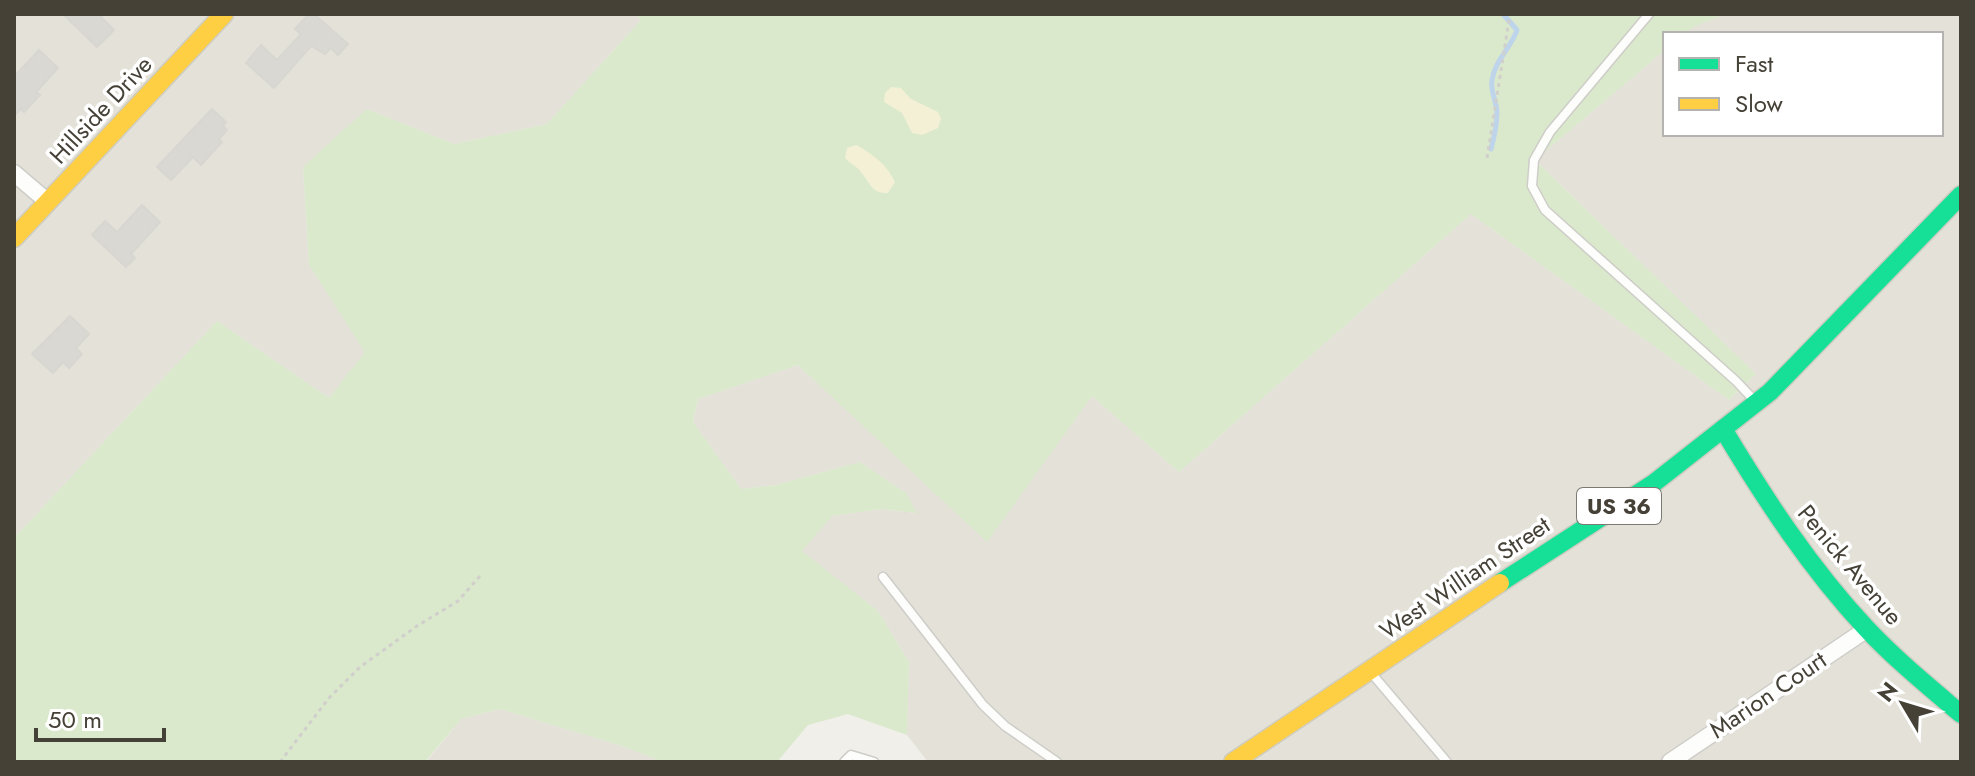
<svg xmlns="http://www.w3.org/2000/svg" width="1975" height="776" font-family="Jost,sans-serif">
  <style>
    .residential { fill: #e3e1d8 }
    .green { fill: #dae9cc }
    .sand { fill: #f3f0d6 }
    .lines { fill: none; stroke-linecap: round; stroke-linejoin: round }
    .stream { stroke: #bdd4eb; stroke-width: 5 }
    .building { fill: #d9d8d3; stroke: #d8d6d0; stroke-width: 2 }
    .lane-casing { stroke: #cecdc8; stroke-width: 11 }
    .street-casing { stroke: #cecdc8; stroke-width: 19 }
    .fast-casing { stroke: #ceccc1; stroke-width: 21 }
    .slow-casing { stroke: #ceccc1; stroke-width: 21 }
    .path { stroke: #d1cfcb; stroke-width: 3; stroke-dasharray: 4 4; stroke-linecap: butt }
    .lane { stroke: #fdfdfc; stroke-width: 8 }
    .street { stroke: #fdfdfc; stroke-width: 16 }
    .fast { stroke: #16e098; stroke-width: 18 }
    .slow { stroke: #ffcf43; stroke-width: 18 }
    .labels { text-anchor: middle; stroke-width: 7; stroke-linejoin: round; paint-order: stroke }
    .shield { fill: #fff; stroke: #7d7a73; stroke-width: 2 }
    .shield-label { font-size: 22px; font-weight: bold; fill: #454137 }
    .street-label { font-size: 24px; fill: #454137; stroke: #fff }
  </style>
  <rect width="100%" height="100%" fill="#f0efea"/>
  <g class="residential">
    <path d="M14,14H638L640,21L547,124L454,144L367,109L303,168L309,265L366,352L329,398L217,321L14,538Z"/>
    <path d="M1726,14H1961V762H928L907,735L909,662L878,611L801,551L831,516L881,509L916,513L906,493L860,462L776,485L741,489L693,422L698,399L798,365L987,541L1092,396L1179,472L1471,214L1729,400L1756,374L1535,160L1665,50V134H1941V34H1685L1695,26Z"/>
    <path d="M500,709L619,745L664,762H426L461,719Z"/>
  </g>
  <path class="green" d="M638,14H1726L1695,26L1685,34H1665V50L1535,160L1756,374L1729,400L1471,214L1179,472L1092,396L987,542L798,365L698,399L693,422L741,489L776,485L860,462L906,493L917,513L881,509L832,516L802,551L878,611L909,662L907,735L848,714L808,725L777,762H664L619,745L500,709L461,719L425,762H14V538L217,321L329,398L365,352L309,265L303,167L367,109L454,144L547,124L640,21Z"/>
  <g class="sand">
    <path d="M891,87L901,88L911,99L938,112L941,119L938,128L922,135L912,133L902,113L884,102L885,93Z"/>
    <path d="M856,145C872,153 888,166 895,182L888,193C872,194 870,183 861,172C857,166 850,164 845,158L847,148Z"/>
  </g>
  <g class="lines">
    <path class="stream" d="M1491,149C1494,138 1497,122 1497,111C1496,100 1490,91 1492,80C1495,60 1511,48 1517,30L1503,14"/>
  </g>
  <g class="building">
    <path d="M67,14H104L101,17L114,30L97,47L65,16Z"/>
    <path d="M309,14H314L348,44L338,55L331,48L325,54L311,46L274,88L246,63L261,45L277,60L301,34L295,29Z"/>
    <path d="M39,50L58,68L36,92L40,95L24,112L21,109L14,116V77Z"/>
    <path d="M212,109L226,122L223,126L227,130L219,139L222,142L201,165L193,157L171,180L157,167Z"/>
    <path d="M142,205L160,222L131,254L135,258L126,267L92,235L105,221L117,232Z"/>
    <path d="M70,316L89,334L76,348L82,354L69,368L63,362L53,373L32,354Z"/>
  </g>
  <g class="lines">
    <g class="lane-casing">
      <g id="lane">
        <path d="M1649,14L1550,132L1534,160L1532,186L1545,210L1736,381L1754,400"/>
        <path d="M883,577L983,705L1005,726L1057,762"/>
        <path d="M1373,675L1447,762"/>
        <path d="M844,762L851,755L874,762"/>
      </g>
    </g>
    <g class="street-casing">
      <g id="street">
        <path d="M14,173L48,202"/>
        <path d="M1670,762L1867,629"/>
      </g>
    </g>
    <g class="fast-casing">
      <g id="fast">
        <path d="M1723,429C1765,499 1810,568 1866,628C1895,659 1928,686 1961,714"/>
        <path d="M1500,583L1654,483L1770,392L1961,195"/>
      </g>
    </g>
    <g class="slow-casing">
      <g id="slow">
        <path d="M14,238L224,14"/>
        <path d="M1233,762L1500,583"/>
      </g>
    </g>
    <g class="path">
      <path d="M1487,158L1510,14"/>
      <path d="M280,762L329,698L360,667L417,626L458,601L480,576"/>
    </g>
    <use href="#lane" class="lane"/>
    <use href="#street" class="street"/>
    <use href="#fast" class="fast"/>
    <use href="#slow" class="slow"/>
  </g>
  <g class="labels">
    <rect class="shield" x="1577" y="488" width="84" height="36" rx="6"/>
    <g class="shield-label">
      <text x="1619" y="514">US 36</text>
    </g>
    <g class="street-label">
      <text transform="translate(101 110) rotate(-47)" y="8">Hillside Drive</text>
      <text transform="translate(1850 565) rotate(50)" y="8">Penick Avenue</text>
      <text transform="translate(1465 578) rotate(-34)" y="8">West William Street</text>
      <text transform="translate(1768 695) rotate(-34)" y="8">Marion Court</text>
    </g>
  </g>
  <rect width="1975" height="776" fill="none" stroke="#454137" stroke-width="32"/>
  <rect x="1663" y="32" width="280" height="104" fill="#ffffff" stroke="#b5b3af" stroke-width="2"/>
  <rect x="1679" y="58" width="40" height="12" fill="#16e098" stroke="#b5b3af" stroke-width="2"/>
  <text x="1735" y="72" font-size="24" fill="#454137">Fast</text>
  <rect x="1679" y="98" width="40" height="12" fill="#ffcf43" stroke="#b5b3af" stroke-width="2"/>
  <text x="1735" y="112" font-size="24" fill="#454137">Slow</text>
  <g transform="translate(1903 704) rotate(308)" stroke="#ffffff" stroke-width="6" paint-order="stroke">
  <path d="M0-6L14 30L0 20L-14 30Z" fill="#454137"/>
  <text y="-12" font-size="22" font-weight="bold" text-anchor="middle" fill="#454137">N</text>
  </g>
  <path d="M36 728v12h128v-12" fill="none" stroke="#454137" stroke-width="4"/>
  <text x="48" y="728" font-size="24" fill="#454137" stroke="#ffffff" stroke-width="6" paint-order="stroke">50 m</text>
</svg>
